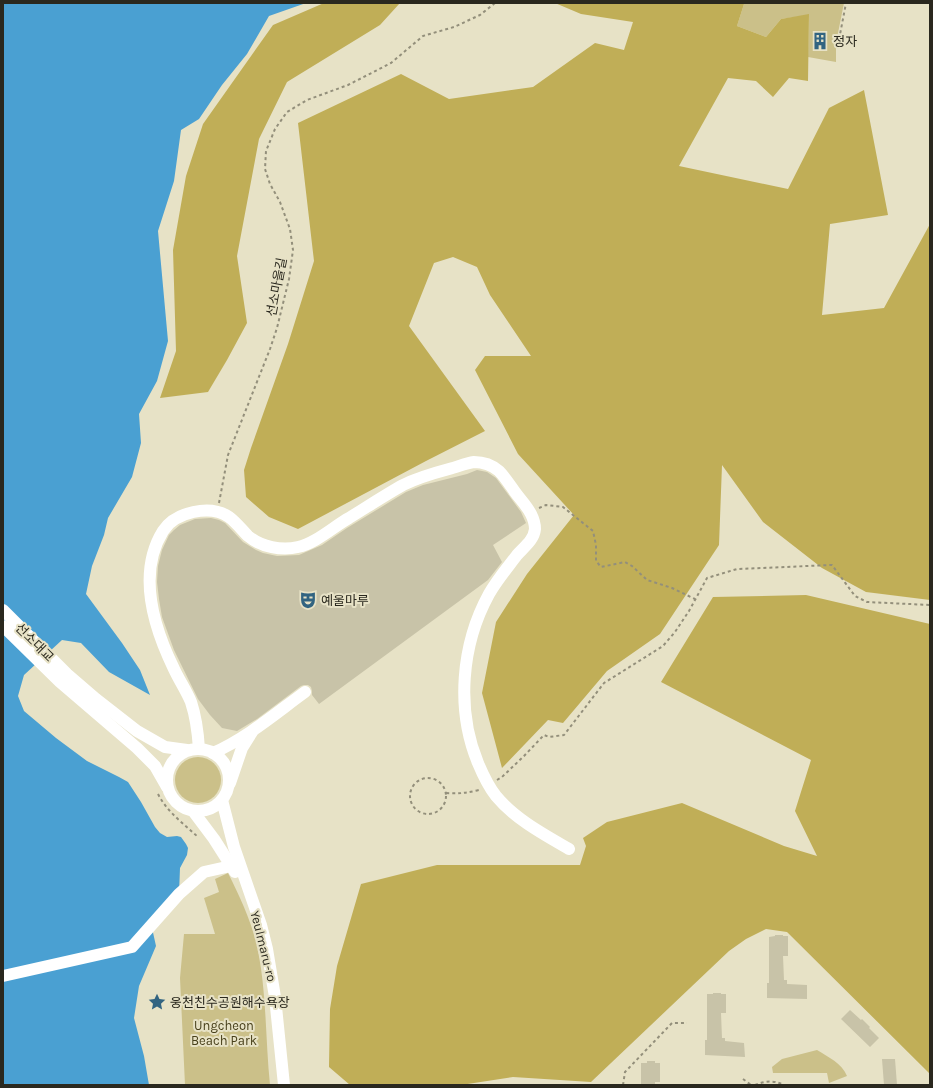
<svg xmlns="http://www.w3.org/2000/svg" width="933" height="1088" font-family="Karla,'Noto Sans KR',sans-serif">
  <style>
    .green { fill: #cbc089 }
    .forest { fill: #c0ae57 }
    .water { fill: #4aa0d2 }
    .building { fill: #c8c3a8 }
    .lines { fill: none; stroke-linecap: round; stroke-linejoin: round }
    .path { stroke: #938f7b; stroke-width: 2; stroke-dasharray: 3 3; stroke-linecap: butt }
    .minor { stroke: #fff; stroke-width: 12 }
    .labels { text-anchor: middle; stroke-width: 4; stroke-linejoin: round; paint-order: stroke }
    .poi-label { font-size: 13px; fill: #2a281e; stroke: #e7e2c6; text-anchor: start }
    .street-label { font-size: 13px; fill: #2a281e; stroke: #e7e2c6 }
    .park-label { font-size: 13px; fill: #48401b; stroke: #e7e2c6 }
  </style>
  <rect width="100%" height="100%" fill="#e7e2c6"/>
  <g class="green">
    <path d="M743,3H844L836,43V62L808,57L809,15L781,19L766,37L737,26L744,4Z"/>
    <circle cx="198" cy="780" r="23"/>
    <path d="M228,873C239,895 250,918 256,942C267,988 265,1037 270,1085H185L180,978L184,934H215L204,898L219,892L215,879Z"/>
    <path d="M817,1050C828,1057 842,1063 847,1076L829,1083L827,1073H773L772,1067L782,1059Z"/>
  </g>
  <g class="forest">
    <path d="M324,3H400L380,25L287,82L259,139L237,256L247,323L227,360L208,392L160,398L176,351L173,250L186,176L203,124L273,25Z"/>
    <path d="M555,3H743L744,4L737,26L766,37L781,19L809,14L808,81L789,78L773,97L756,81L728,78L679,166L788,189L829,108L864,90L888,215L830,224L822,315L884,308L930,224V600L866,592L822,568L763,522L722,465L719,545L660,634L607,671L563,723L548,720L502,768L482,693L496,622L527,574L574,515L518,454L475,370L485,356H531L490,295L477,267L453,257L434,263L409,326L485,431L426,461L298,529L269,517L246,497L244,470L251,448L288,344L314,261L298,123L401,74L449,99L533,87L595,43L624,50L633,22L581,14Z"/>
    <path d="M806,595L930,624V1074L787,932L766,929L746,939L729,951L591,1082L513,1077L461,1085H350L329,1067L330,1009L337,966L361,884L437,865H580L586,846L583,838L607,822L682,803L784,846L817,856L795,811L811,760L661,682L713,597Z"/>
  </g>
  <path class="water" d="M3,3H306L269,16L247,54L222,85L199,119L181,130L174,181L158,231L168,341L157,381L139,414L141,443L132,477L108,518L104,535L92,566L86,594L122,643L140,670L150,695L109,672L81,643L62,640L24,675L18,696L24,711L56,738L87,761L119,777L128,782L141,802L155,827L160,833L167,837L177,836L181,837L186,844L188,848L187,855L180,868L179,894L152,928L156,946L139,986L134,1018L144,1056L149,1085H3Z"/>
  <g class="building">
    <path d="M822,34L827,38V43L824,47L818,49L813,45V39L816,35Z"/>
    <path d="M477,470L487,472L496,478L521,512L526,523L493,545L502,562L488,580L319,704L312,695V691L311,687L308,685H304L301,686L257,719L237,731L222,728L210,715L198,699L174,650L162,617L159,599L157,582L158,566L162,550L169,535L174,530L180,525L195,519L211,518L219,520L225,523L243,542L256,550L263,553L277,556L299,555L322,545L347,528L406,492L423,485L467,474Z"/>
    <path d="M775,935H783V936H788V956H783L784,980H787V984L807,985V999L767,998V983H769V937L775,936Z"/>
    <path d="M713,993H721V994H726V1013H721L722,1038H725V1041L744,1043L745,1057L705,1055V1040H707V994H713Z"/>
    <path d="M850,1010L861,1020L862,1019L870,1027L869,1028L879,1038L870,1047L841,1019Z"/>
    <path d="M882,1059H895L897,1085H884Z"/>
    <path d="M647,1061H655V1063H660V1082H655V1085H641V1063H647Z"/>
  </g>
  <g class="lines">
    <g class="path">
      <path d="M838,45L846,3"/>
      <path d="M219,503L228,455L270,349L277,328L289,279L293,250L290,229L280,202L270,184L265,169L266,151L275,129L287,112L307,100L348,85L391,63L423,36L454,27L480,15L495,3"/>
      <path d="M539,508L546,505L563,507L593,531L596,545V561L601,567L625,562L632,566L647,580L672,588L695,599"/>
      <circle cx="428" cy="796" r="18"/>
      <path d="M497,780L502,777L524,756L544,735L549,737L564,735L604,683L663,646L675,632L689,611L707,578L737,569L832,565L855,596L867,602L930,605"/>
      <path d="M446,793C458,794 467,793 479,790"/>
      <path d="M158,794C167,812 184,824 198,837"/>
      <path d="M743,1079L751,1085"/>
      <path d="M623,1085L625,1072L672,1023H687"/>
      <path d="M755,1085C765,1081 774,1080 784,1085"/>
    </g>
    <g class="minor">
      <path d="M3,610L67,674L96,699L137,731L165,747L187,750"/>
      <path d="M3,626L60,682L137,748L155,766L167,787"/>
      <circle cx="198" cy="780" r="31"/>
      <path d="M199,749C198,733 196,717 191,702C186,690 179,680 174,669C154,628 137,573 163,531C175,512 210,504 229,517C236,522 242,530 248,536C261,547 282,551 298,547C316,543 333,527 349,518C367,507 385,495 403,485C417,478 434,473 449,469C457,467 466,463 474,462C483,462 492,465 499,471C505,477 510,485 515,492C520,499 527,506 531,514C533,518 535,524 535,529C534,540 524,547 517,555C508,567 497,580 489,594C461,645 456,710 478,763C483,775 488,786 496,796C515,819 543,834 569,849"/>
      <path d="M213,753C247,738 276,713 305,692"/>
      <path d="M230,783L242,748L252,732"/>
      <path d="M222,800L234,847L261,925L267,949L275,997L284,1085"/>
      <path d="M193,811L214,839L235,872"/>
      <path d="M3,976L132,947L179,894L204,872L231,866"/>
    </g>
  </g>
  <defs>
    <g id="building-bare" transform="scale(1.38)"><path d="M-4-6H4V6H1V3H-1V6H-4ZM-2.5-4.3h1.7v1.8h-1.7ZM.8-4.3h1.7v1.8H.8ZM-2.5-1h1.7V.8h-1.7ZM.8-1h1.7V.8H.8Z" fill="#326481" stroke="#e7e2c6" stroke-width="2.5" paint-order="stroke"/></g>
    <g id="theatre-bare" transform="scale(1.38)"><path d="M-5-5.5Q0-4 5-5.5V0Q5 5 0 6Q-5 5-5 0ZM-3.3-2.5H-1v1.5H-3.3ZM1-2.5H3.3v1.5H1ZM-2.8 1Q0 5.5 2.8 1Z" fill="#326481" stroke="#e7e2c6" stroke-width="2.5" paint-order="stroke"/></g>
    <g id="sight-bare" transform="scale(1.38)"><path d="M0-6L1.8-2.2L6-1.7L2.9 1.2L3.7 5.4L0 3.3L-3.7 5.4L-2.9 1.2L-6-1.7L-1.8-2.2Z" fill="#326481" stroke="#e7e2c6" stroke-width="2.5" paint-order="stroke"/></g>
  </defs>
  <g fill-rule="evenodd">
    <use href="#building-bare" x="820" y="41"/>
    <use href="#theatre-bare" x="308" y="600"/>
    <use href="#sight-bare" x="157" y="1002"/>
  </g>
  <g class="labels">
    <g class="poi-label">
      <text x="833" y="46">정자</text>
      <text x="321" y="605">예울마루</text>
      <text x="170" y="1007">웅천친수공원해수욕장</text>
    </g>
    <g class="street-label">
      <text transform="translate(276 287) rotate(-79)" y="5">선소마을길</text>
      <text transform="translate(35 642) rotate(45)" y="5">선소대교</text>
      <text transform="translate(264 946) rotate(76)" y="5">Yeulmaru-ro</text>
    </g>
    <g class="park-label">
      <text x="224" y="1030">Ungcheon<tspan x="224" dy="15">Beach Park</tspan></text>
    </g>
  </g>
  <rect width="933" height="1088" fill="none" stroke="#2a281e" stroke-width="8"/>
</svg>
